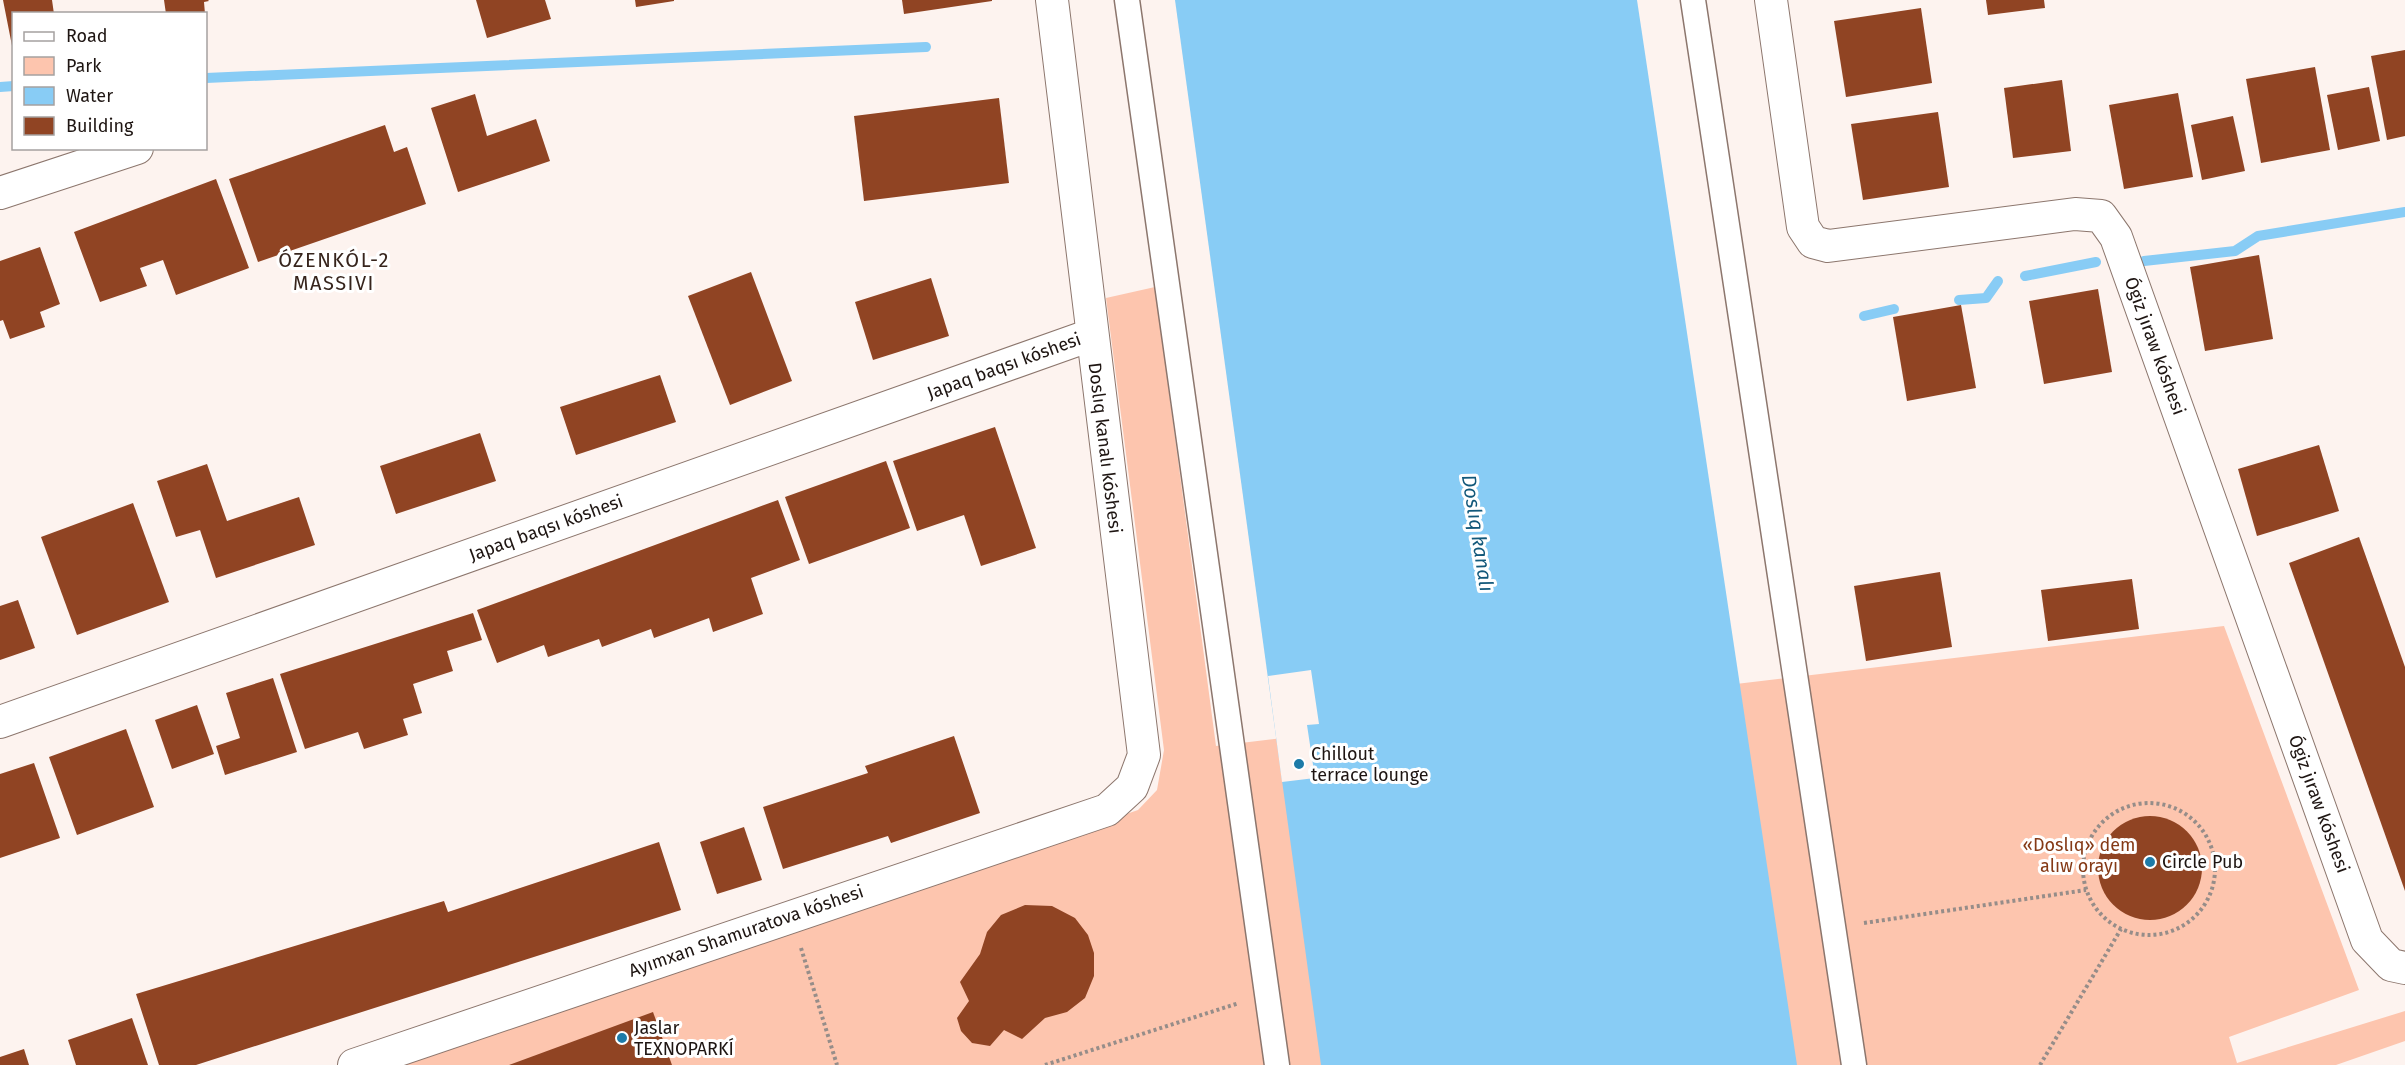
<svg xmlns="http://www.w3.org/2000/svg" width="2405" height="1065" font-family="'Fira Sans',sans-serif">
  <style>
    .green { fill: #fdc5ae }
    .water { fill: #88ccf5 }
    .pier { fill: #fdf3ef }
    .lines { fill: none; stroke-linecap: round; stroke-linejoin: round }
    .stream { stroke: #88ccf5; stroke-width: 10 }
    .building { fill: #904423 }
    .pedestrian-casing { stroke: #8c766d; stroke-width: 27 }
    .minor-casing { stroke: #8c766d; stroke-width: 34 }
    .path { stroke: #968d89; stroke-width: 4; stroke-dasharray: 3 3; stroke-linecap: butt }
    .pedestrian { stroke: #fff; stroke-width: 24 }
    .minor { stroke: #fff; stroke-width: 32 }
    .poi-dot { fill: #1d7ba8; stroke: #fff; stroke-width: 2 }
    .labels { text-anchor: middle; stroke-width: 6; stroke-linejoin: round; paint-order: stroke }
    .street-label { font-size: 18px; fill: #1e1512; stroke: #fff }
    .poi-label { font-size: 18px; fill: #1e1512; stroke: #fff; text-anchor: start }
    .park-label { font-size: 18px; fill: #853a16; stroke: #fff }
    .neighbourhood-label { font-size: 20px; letter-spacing: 1.5px; fill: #37251d; stroke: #fff }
    .water-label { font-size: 20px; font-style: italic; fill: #12587a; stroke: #fff }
  </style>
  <rect width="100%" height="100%" fill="#fdf3ef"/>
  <path class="green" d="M1155,287L1216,746L2224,626L2359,990L2229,1037L2237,1063L2405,1011V1041L2336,1065H407L406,1063L1138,810L1157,790L1164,750L1106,298Z"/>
  <path class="water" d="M1175,0H1637L1797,1065H1321Z"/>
  <path class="pier" d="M1311,670L1319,724L1307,725L1315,778L1282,782L1268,676Z"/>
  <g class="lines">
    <g class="stream">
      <path d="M206,78L926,47"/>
      <path d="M0,87L14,86"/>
      <path d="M2144,261L2235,251L2258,236L2405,212"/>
      <path d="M2025,276L2096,262"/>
      <path d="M1959,300L1986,298L1998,281"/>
      <path d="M1864,316L1894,309"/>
    </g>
  </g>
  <g class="building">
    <path d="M3,0H52L54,14H14V56Z"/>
    <path d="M164,0H208L209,1L204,2L205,14H166Z"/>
    <path d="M476,0H545L551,19L487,38Z"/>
    <path d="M635,0H674V1L636,7Z"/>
    <path d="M902,0H992V1L904,14Z"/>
    <path d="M1986,0H2044L2045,8L1988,15Z"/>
    <path d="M1921,8L1932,83L1846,97L1834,21Z"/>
    <path d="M2405,50V136L2387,140L2371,56Z"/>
    <path d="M2315,67L2330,150L2261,163L2246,79Z"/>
    <path d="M2062,80L2071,151L2013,158L2004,88Z"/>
    <path d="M2369,87L2380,141L2338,150L2327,95Z"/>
    <path d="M2178,93L2193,177L2124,189L2109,105Z"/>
    <path d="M475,94L487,136L536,119L550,161L458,192L431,108Z"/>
    <path d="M999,98L1009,183L864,201L854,116Z"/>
    <path d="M1938,112L1949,187L1863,200L1851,124Z"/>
    <path d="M2233,116L2245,171L2202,180L2191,125Z"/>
    <path d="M385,125L394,152L407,147L426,204L258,262L229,179Z"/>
    <path d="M216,179L249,268L176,295L163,260L140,268L147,286L100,302L74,232Z"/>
    <path d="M40,247L60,304L40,312L45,327L10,339L3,320L0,321V261Z"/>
    <path d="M2259,255L2273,339L2205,351L2190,267Z"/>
    <path d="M751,272L792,381L730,405L688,296Z"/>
    <path d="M931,278L949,336L873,360L855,302Z"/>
    <path d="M2098,289L2112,372L2044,384L2029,301Z"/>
    <path d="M1961,305L1976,388L1907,401L1893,317Z"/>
    <path d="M660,375L676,422L576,455L560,407Z"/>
    <path d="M995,427L1036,548L981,566L964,515L917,531L893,461Z"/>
    <path d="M480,433L496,481L396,514L380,466Z"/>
    <path d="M2319,445L2339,511L2257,536L2238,469Z"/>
    <path d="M886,461L910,528L809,564L785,497Z"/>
    <path d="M207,464L227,521L299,497L315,545L216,578L200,530L176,537L157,481Z"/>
    <path d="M778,500L800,560L751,578L763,614L713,632L709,618L654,638L651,629L602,647L599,639L548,657L544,645L497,663L477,610Z"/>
    <path d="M133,503L169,602L77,635L41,537Z"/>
    <path d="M2359,537L2405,667V891L2289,563Z"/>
    <path d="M1940,572L1952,647L1866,661L1854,586Z"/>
    <path d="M2132,579L2139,629L2048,641L2041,590Z"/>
    <path d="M18,600L35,648L0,660V606Z"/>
    <path d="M473,613L482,640L447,651L453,671L413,684L422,713L403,719L408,735L364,749L358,732L305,749L280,674Z"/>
    <path d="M273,678L297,752L225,775L216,746L240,738L226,693Z"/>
    <path d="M197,705L214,754L172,769L155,720Z"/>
    <path d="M126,729L154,807L77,835L49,757Z"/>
    <path d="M954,736L980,813L891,843L888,836L783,869L763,807L868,773L865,766Z"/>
    <path d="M34,763L60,838L0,858V774Z"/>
    <circle cx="2150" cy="868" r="52"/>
    <path d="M744,827L762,880L717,894L700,842Z"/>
    <path d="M659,842L681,910L196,1065H159L136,994L444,901L448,912Z"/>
    <path d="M1025,905L1052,906L1075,918L1088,935L1094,953V976L1085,998L1067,1012L1045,1018L1022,1039L1004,1030L990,1046L972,1043L961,1031L957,1018L969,1001L960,982L980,954L987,932L1001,915Z"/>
    <path d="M653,1012L672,1065H509Z"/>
    <path d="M132,1018L148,1065H76L68,1040Z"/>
    <path d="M24,1049L29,1065H0V1057Z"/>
  </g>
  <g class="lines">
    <g class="pedestrian-casing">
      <g id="pedestrian">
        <path d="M1127,0L1277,1065"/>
        <path d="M1693,0L1854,1065"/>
      </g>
    </g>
    <g class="minor-casing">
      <g id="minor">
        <path d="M1771,0L1803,227L1813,242L1828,246L2075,214L2101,216L2116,237L2367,940L2391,965L2405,968"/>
        <path d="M0,193L137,148"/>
        <path d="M0,722L1091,335"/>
        <path d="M354,1065L1107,810L1132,787L1144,755L1052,0"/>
      </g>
    </g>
    <g class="path">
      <circle cx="2149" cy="869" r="66"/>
      <path d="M1864,923L2086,890"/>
      <path d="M801,948L837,1065"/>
      <path d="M1045,1065L1239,1003"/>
      <path d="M2040,1065L2121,929"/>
    </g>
    <use href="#pedestrian" class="pedestrian"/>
    <use href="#minor" class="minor"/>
  </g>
  <g class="poi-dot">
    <circle cx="1299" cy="764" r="6"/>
    <circle cx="2150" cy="862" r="6"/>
    <circle cx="622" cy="1038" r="6"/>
  </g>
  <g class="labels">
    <g class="street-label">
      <text transform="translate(2155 346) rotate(70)" y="6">Ógiz jıraw kóshesi</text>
      <text transform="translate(1004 366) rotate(-20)" y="6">Japaq baqsı kóshesi</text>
      <text transform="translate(1105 448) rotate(83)" y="6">Doslıq kanalı kóshesi</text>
      <text transform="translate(546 528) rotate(-20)" y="6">Japaq baqsı kóshesi</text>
      <text transform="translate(2319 804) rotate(70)" y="6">Ógiz jıraw kóshesi</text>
      <text transform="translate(746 931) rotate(-19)" y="6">Ayımxan Shamuratova kóshesi</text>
    </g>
    <g class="poi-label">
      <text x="1311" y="760">Chillout<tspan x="1311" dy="21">terrace lounge</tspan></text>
      <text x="2162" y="868">Circle Pub</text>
      <text x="634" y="1034">Jaslar<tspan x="634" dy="21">TEXNOPARKÍ</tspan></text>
    </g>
    <g class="park-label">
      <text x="2079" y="851">«Doslıq» dem<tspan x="2079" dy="21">alıw orayı</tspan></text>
    </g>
    <g class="neighbourhood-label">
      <text x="334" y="267">ÓZENKÓL-2<tspan x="334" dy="23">MASSIVI</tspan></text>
    </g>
    <g class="water-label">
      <text transform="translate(1478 533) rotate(81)" y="7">Doslıq kanalı</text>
    </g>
  </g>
  <rect x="12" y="12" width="195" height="138" fill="#ffffff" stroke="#a5a1a0" stroke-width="1.5"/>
  <rect x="24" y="32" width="30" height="9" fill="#ffffff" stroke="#a5a1a0" stroke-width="1.5"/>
  <text x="66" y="42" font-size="18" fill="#1e1512">Road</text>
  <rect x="24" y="57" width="30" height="18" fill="#fdc5ae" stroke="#a5a1a0" stroke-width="1.5"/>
  <text x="66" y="72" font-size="18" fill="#1e1512">Park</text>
  <rect x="24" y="87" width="30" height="18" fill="#88ccf5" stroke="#a5a1a0" stroke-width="1.5"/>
  <text x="66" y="102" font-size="18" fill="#1e1512">Water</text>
  <rect x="24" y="117" width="30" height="18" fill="#904423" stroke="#a5a1a0" stroke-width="1.5"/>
  <text x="66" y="132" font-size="18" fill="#1e1512">Building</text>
</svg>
